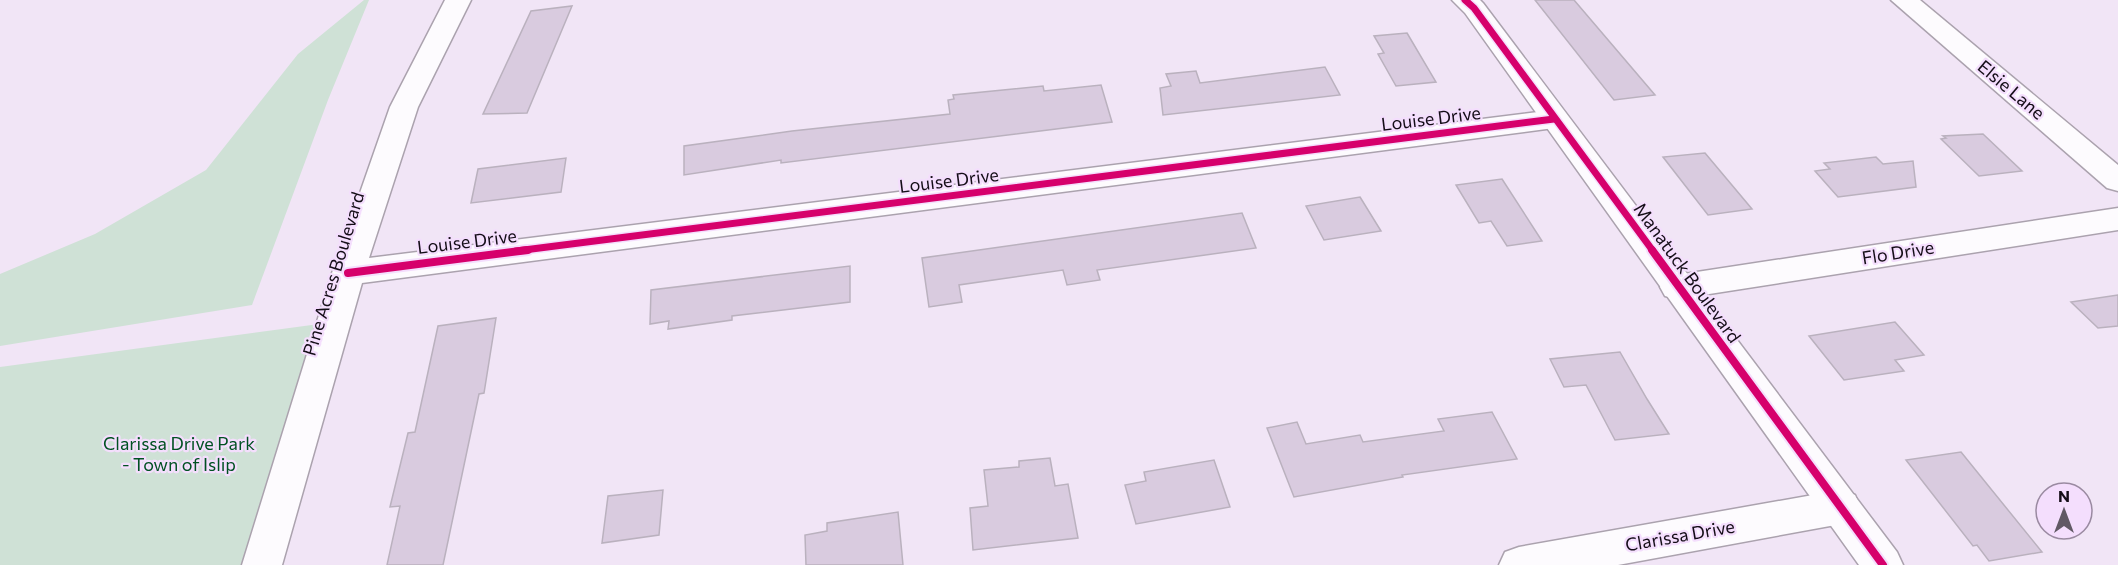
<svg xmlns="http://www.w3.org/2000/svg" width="2118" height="565" font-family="Commissioner,sans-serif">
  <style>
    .green { fill: #cfe1d6 }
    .building { fill: #d9cbdf; stroke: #bab1be; stroke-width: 1.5 }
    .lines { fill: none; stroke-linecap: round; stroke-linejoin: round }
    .street-casing { stroke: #aba2ae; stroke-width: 3 }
    .secondary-casing { stroke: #aba2ae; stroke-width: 3 }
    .street { fill: #fdfbfe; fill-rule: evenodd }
    .secondary { fill: #fdfbfe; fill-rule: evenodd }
    .cycleway-far1-casing { stroke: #f4defd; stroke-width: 10 }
    .cycleway-casing { stroke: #f4defd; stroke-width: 12 }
    .cycleway-far1 { stroke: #d6006c; stroke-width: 7 }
    .cycleway { stroke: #d6006c; stroke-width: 8 }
    .labels { text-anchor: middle; stroke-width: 4.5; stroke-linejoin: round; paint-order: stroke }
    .street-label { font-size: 18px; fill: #140d17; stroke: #f4defd }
    .park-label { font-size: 18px; fill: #005122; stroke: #f4defd }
  </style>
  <rect width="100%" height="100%" fill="#f1e5f6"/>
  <g class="green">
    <path d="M364,0H369L328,100L252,305L0,346V274L95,234L206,170L298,54Z"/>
    <path d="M334,322L262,565H0V367Z"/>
  </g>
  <g class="building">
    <path d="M1535,0H1574L1655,95L1614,100Z"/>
    <path d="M572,6L527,113L483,114L531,11Z"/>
    <path d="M1407,33L1436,82L1396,86L1378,54L1384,53L1374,36Z"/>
    <path d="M1325,67L1340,95L1163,115L1160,88L1171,86L1166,74L1196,71L1200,83Z"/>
    <path d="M1101,85L1112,122L781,163V160L684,175V146L792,131L950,114L948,100L954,99L953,95L1043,86L1044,91Z"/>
    <path d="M1983,134L2022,171L1979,176L1941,139L1946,138L1943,136Z"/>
    <path d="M1705,153L1752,209L1708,215L1663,157Z"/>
    <path d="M1876,157L1883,164L1913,161L1916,187L1838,197L1815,171L1830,169L1824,163Z"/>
    <path d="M566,158L561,192L471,203L478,169Z"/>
    <path d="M1502,179L1542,241L1507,246L1491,221L1479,223L1456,185Z"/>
    <path d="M1360,197L1381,231L1324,240L1306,206Z"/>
    <path d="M1242,213L1256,248L1097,270L1100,280L1067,285L1063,270L959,285L962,302L929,307L922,258Z"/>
    <path d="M850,266V302L732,316V320L668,329L669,321L650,324L651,290Z"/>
    <path d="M2118,295V326L2098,328L2071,302Z"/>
    <path d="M496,318L484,393L479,394L443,565H387L400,506L390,507L408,433L415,432L438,326Z"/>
    <path d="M1895,322L1924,355L1895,360L1904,371L1844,380L1809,336Z"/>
    <path d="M1620,352L1647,399L1669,434L1615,440L1586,385L1564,387L1550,359Z"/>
    <path d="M1492,412L1517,459L1402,475L1403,477L1294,497L1267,428L1297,422L1306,444L1360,435L1363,442L1444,431L1438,419Z"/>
    <path d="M1961,452L2042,552L1989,561L1977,545L1973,546L1906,460Z"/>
    <path d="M1050,458L1055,486L1068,484L1078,538L973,550L970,508L988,506L984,470L1019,467V461Z"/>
    <path d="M1214,460L1230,507L1136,524L1125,485L1146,481L1144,472Z"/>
    <path d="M663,490L659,535L602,543L608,496Z"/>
    <path d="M898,512L903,565H806L805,535L827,531V523Z"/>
  </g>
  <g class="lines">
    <g class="street-casing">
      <g id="street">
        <path d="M445,0H471L418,107L369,258L1554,110L1564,112L1568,119L1564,126L1554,128L362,283L282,565H242L332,273L390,107Z"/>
        <path d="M1891,0H1920L2118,165V191L2107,188Z"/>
        <path d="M2118,208V230L1677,299L1665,296L1660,287L1665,278L1677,275Z"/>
        <path d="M1841,490L1855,495L1860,507L1855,519L1841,524L1618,565H1499L1505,552L1519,547Z"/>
      </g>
    </g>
    <g class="secondary-casing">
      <path id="secondary" d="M1452,0H1480L1483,3L1897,552L1903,565H1859L1465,13Z"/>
    </g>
    <use href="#street" class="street"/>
    <use href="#secondary" class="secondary"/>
    <g class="cycleway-far1-casing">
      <g id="cycleway-far1">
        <path d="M1465,0L1474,8L1653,251"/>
        <path d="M516,251L1554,119"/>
      </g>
    </g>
    <g class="cycleway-casing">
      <g id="cycleway">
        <path d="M1652,250L1883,565"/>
        <path d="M348,273L528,250"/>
      </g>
    </g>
    <use href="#cycleway-far1" class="cycleway-far1"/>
    <use href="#cycleway" class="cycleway"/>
  </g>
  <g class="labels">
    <g class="street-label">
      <text transform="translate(2011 90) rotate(40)" y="6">Elsie Lane</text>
      <text transform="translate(1431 119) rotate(-7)" y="6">Louise Drive</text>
      <text transform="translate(949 181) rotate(-7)" y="6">Louise Drive</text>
      <text transform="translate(467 242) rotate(-7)" y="6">Louise Drive</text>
      <text transform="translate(1898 253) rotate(-9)" y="6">Flo Drive</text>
      <text transform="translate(1687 273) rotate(54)" y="6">Manatuck Boulevard</text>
      <text transform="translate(334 274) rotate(-73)" y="6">Pine Acres Boulevard</text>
      <text transform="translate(1680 536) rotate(-10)" y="6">Clarissa Drive</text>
    </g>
    <g class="park-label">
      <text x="179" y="450">Clarissa Drive Park<tspan x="179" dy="21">- Town of Islip</tspan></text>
    </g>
  </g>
  <g transform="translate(2064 511)"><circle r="28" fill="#f4defd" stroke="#9a8aa1" stroke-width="1.5"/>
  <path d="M0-4.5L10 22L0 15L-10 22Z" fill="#615965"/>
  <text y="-9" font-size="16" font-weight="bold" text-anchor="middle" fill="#140d17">N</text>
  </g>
</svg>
